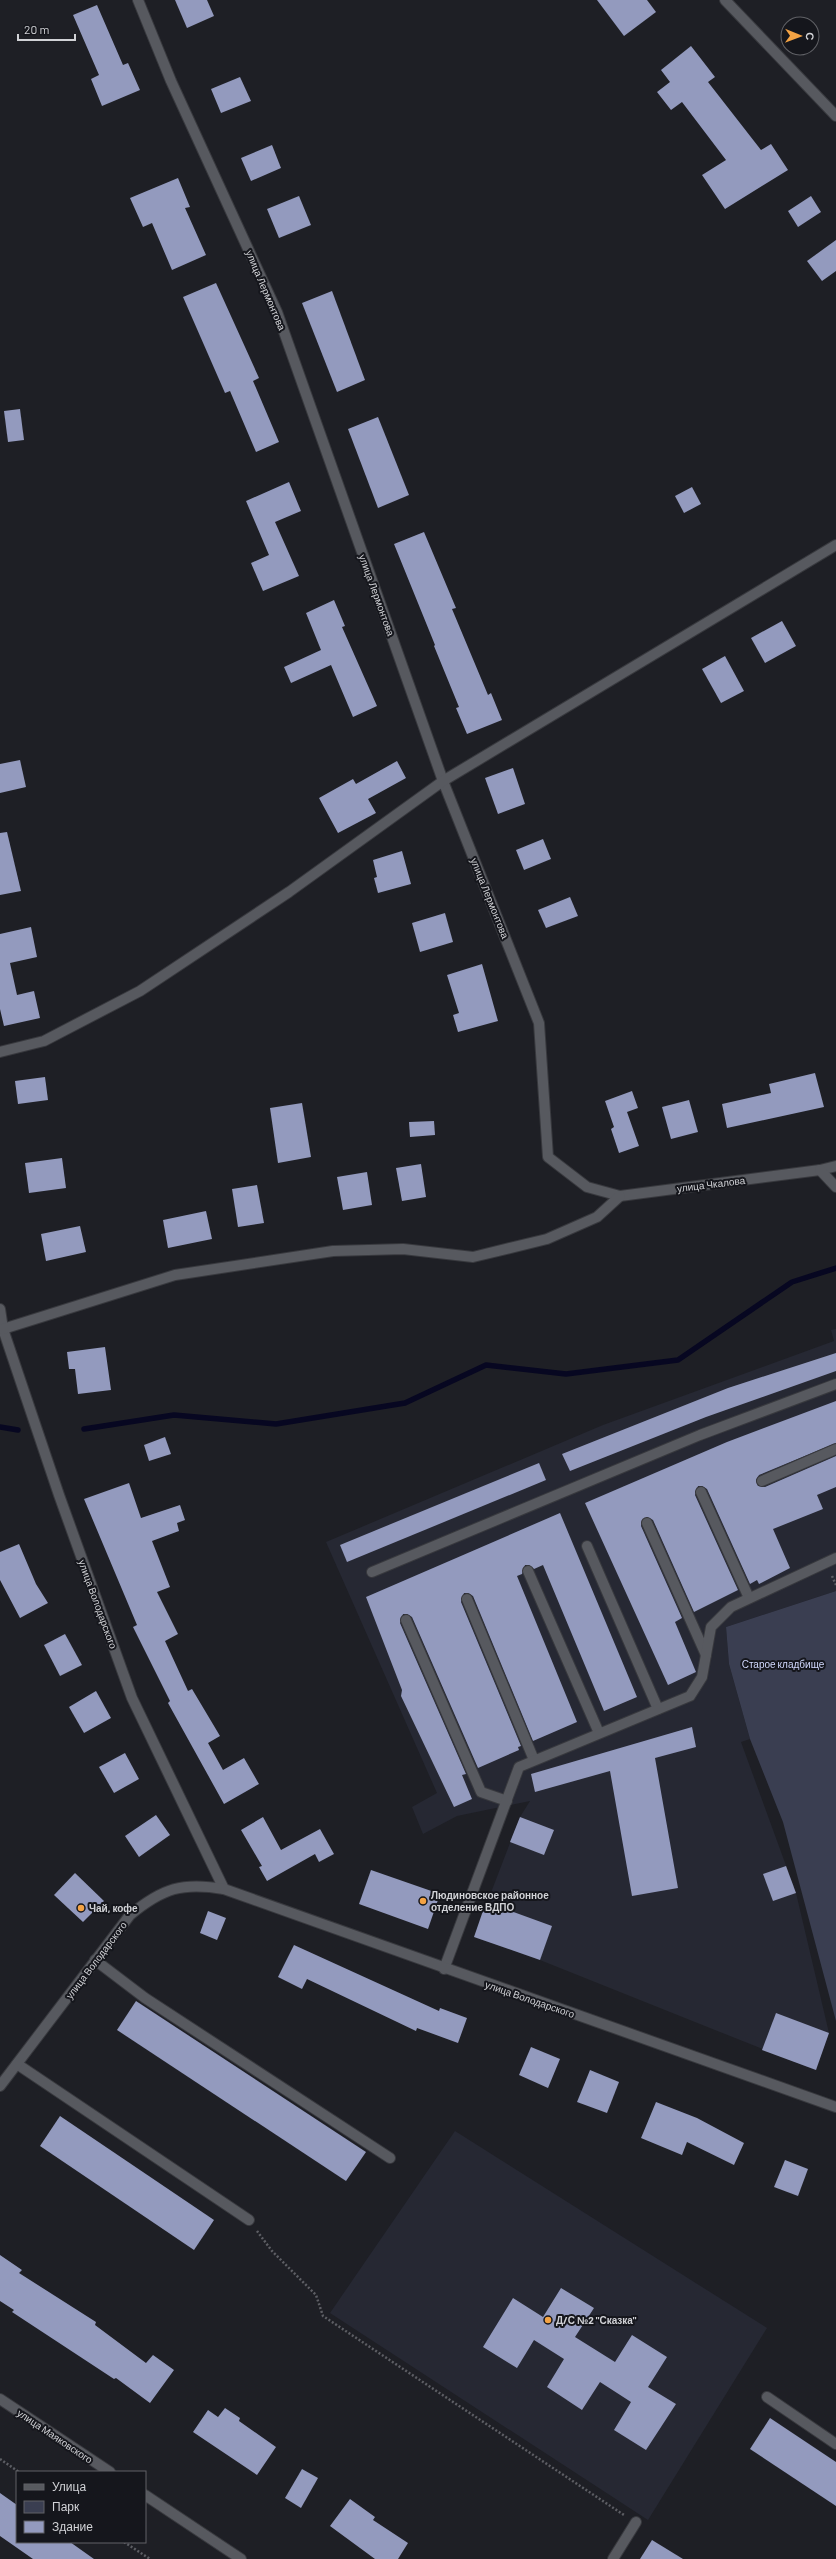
<svg xmlns="http://www.w3.org/2000/svg" width="836" height="2559" font-family="Barlow,sans-serif">
  <style>
    .built { fill: #262833 }
    .green { fill: #3a3e51 }
    .lines { fill: none; stroke-linecap: round; stroke-linejoin: round }
    .stream { stroke: #070721; stroke-width: 5.5 }
    .building { fill: #939abe }
    .minor-casing { stroke: #38393e; stroke-width: 12 }
    .path { stroke: #5d5e64; stroke-width: 2.5; stroke-dasharray: 2 2; stroke-linecap: butt }
    .minor { stroke: #57595f; stroke-width: 10 }
    .poi-dot { fill: #f4a344; stroke: #15161c; stroke-width: 1.5 }
    .labels { text-anchor: middle; stroke-width: 4; stroke-linejoin: round; paint-order: stroke }
    .street-label { font-size: 10px; fill: #d1d2d6; stroke: #15161c }
    .park-label { font-size: 10px; fill: #d1d8fd; stroke: #15161c }
    .poi-label { font-size: 10px; font-weight: bold; fill: #d1d2d6; stroke: #15161c; text-anchor: start }
  </style>
  <rect width="100%" height="100%" fill="#1e1f25"/>
  <g class="built">
    <path d="M836,1329V1591L726,1627L729,1664L750,1739L741,1742L796,1893L829,2033L815,2070L540,1960L474,1937L520,1817L530,1801L457,1816L423,1834L412,1807L437,1793L326,1542L603,1425L834,1341L831,1330Z"/>
    <path d="M455,2131L767,2328L648,2520L330,2313Z"/>
  </g>
  <path class="green" d="M836,1591V2021L783,1822L750,1739L729,1664L726,1627Z"/>
  <g class="lines">
    <g class="stream">
      <path d="M0,1427L18,1430"/>
      <path d="M84,1429L174,1415L276,1424L405,1403L486,1365L566,1374L678,1360L792,1282L836,1268"/>
    </g>
  </g>
  <g class="building">
    <path d="M175,0H207L214,16L187,28Z"/>
    <path d="M597,0H647L656,12L624,36Z"/>
    <path d="M97,5L123,65L128,63L140,90L102,106L91,79L99,75L73,15Z"/>
    <path d="M691,46L715,77L708,82L761,150L771,144L788,170L725,209L702,175L726,160L682,102L671,110L657,92L670,82L661,70Z"/>
    <path d="M240,77L251,101L221,113L211,89Z"/>
    <path d="M272,145L281,168L251,181L241,158Z"/>
    <path d="M178,178L190,207L185,208L206,255L172,270L152,223L143,227L130,198Z"/>
    <path d="M299,196L311,225L279,238L267,209Z"/>
    <path d="M811,196L821,212L798,227L788,211Z"/>
    <path d="M836,240V271L822,281L807,261Z"/>
    <path d="M216,283L259,378L253,381L279,442L256,452L230,391L225,393L183,297Z"/>
    <path d="M332,291L365,380L337,392L302,303Z"/>
    <path d="M20,409L24,440L8,442L4,411Z"/>
    <path d="M378,417L409,495L378,508L348,429Z"/>
    <path d="M289,482L301,511L275,522L299,576L263,591L251,563L269,555L246,501Z"/>
    <path d="M692,487L701,504L684,513L675,496Z"/>
    <path d="M424,532L456,608L452,609L488,695L491,693L502,720L467,734L456,708L459,707L434,646L435,645L394,544Z"/>
    <path d="M334,600L345,626L342,627L377,706L353,717L331,665L291,683L284,667L321,650L306,613Z"/>
    <path d="M782,621L796,646L765,663L751,638Z"/>
    <path d="M725,656L744,691L721,703L702,669Z"/>
    <path d="M20,760L26,787L0,793V764Z"/>
    <path d="M397,761L406,778L368,799L376,813L338,833L319,798L353,779L356,784Z"/>
    <path d="M513,768L525,804L498,814L485,778Z"/>
    <path d="M7,832L21,891L0,895V833Z"/>
    <path d="M543,839L551,859L524,870L516,850Z"/>
    <path d="M402,851L411,884L378,893L374,878L377,877L373,860Z"/>
    <path d="M570,897L578,916L546,928L538,910Z"/>
    <path d="M445,913L453,942L420,952L412,923Z"/>
    <path d="M31,927L37,957L10,963L17,995L34,991L40,1018L4,1026L0,1009V934Z"/>
    <path d="M482,964L498,1021L458,1032L453,1015L459,1013L447,975Z"/>
    <path d="M815,1073L824,1107L727,1128L722,1104L771,1093L769,1084Z"/>
    <path d="M45,1077L48,1100L18,1104L15,1081Z"/>
    <path d="M632,1091L638,1108L627,1112L639,1146L619,1153L611,1129L614,1127L605,1101Z"/>
    <path d="M689,1100L698,1132L671,1139L662,1107Z"/>
    <path d="M302,1103L311,1157L278,1163L270,1108Z"/>
    <path d="M434,1121L435,1135L410,1137L409,1122Z"/>
    <path d="M62,1158L66,1188L29,1193L25,1163Z"/>
    <path d="M421,1164L426,1197L402,1201L396,1168Z"/>
    <path d="M367,1172L372,1205L343,1210L337,1177Z"/>
    <path d="M257,1185L264,1223L238,1227L232,1189Z"/>
    <path d="M206,1211L212,1239L168,1248L163,1220Z"/>
    <path d="M80,1226L86,1252L46,1261L41,1234Z"/>
    <path d="M105,1347L111,1390L78,1394L75,1369H69L67,1352Z"/>
    <path d="M836,1353V1371L706,1417L570,1471L562,1454L728,1388Z"/>
    <path d="M836,1401V1443L759,1475L756,1480L758,1486L765,1487L836,1456V1487L817,1495L823,1509L773,1529L790,1568L759,1584L757,1580L750,1584L707,1489L702,1486H698L695,1495L738,1590L694,1612L653,1520L647,1517L642,1520L641,1526L682,1618L675,1622L696,1672L668,1685L585,1503L727,1442Z"/>
    <path d="M165,1437L171,1454L149,1461L144,1445Z"/>
    <path d="M539,1463L546,1480L347,1562L340,1545Z"/>
    <path d="M129,1483L141,1518L180,1505L185,1520L177,1523L179,1531L152,1541L170,1587L157,1592L178,1634L165,1641L188,1691L192,1689L220,1736L208,1743L223,1770L244,1758L259,1784L224,1804L168,1703L170,1701L133,1627L137,1625L84,1499Z"/>
    <path d="M560,1513L637,1697L604,1711L543,1565L534,1569L529,1565H525L522,1574L517,1576L577,1722L533,1741L473,1596L468,1593H464L461,1602L521,1746L518,1747L519,1750L478,1768L412,1617L407,1614H403L400,1623L466,1774L462,1775L472,1799L454,1807L401,1696L402,1690L366,1597Z"/>
    <path d="M19,1544L36,1584L48,1603L20,1618L0,1580V1552Z"/>
    <path d="M65,1634L82,1665L60,1676L44,1645Z"/>
    <path d="M96,1691L111,1718L84,1733L69,1707Z"/>
    <path d="M692,1727L696,1747L655,1758L678,1888L632,1896L610,1771L535,1792L531,1774Z"/>
    <path d="M125,1753L139,1779L114,1793L99,1767Z"/>
    <path d="M156,1815L170,1835L139,1857L125,1836Z"/>
    <path d="M263,1817L281,1850L320,1829L334,1854L319,1862L315,1854L267,1881L259,1867L262,1866L241,1830Z"/>
    <path d="M520,1817L554,1830L544,1855L510,1842Z"/>
    <path d="M786,1866L796,1893L773,1901L763,1874Z"/>
    <path d="M371,1870L440,1894L428,1929L359,1904Z"/>
    <path d="M75,1873L104,1901L83,1922L54,1895Z"/>
    <path d="M486,1902L552,1926L540,1960L474,1937Z"/>
    <path d="M208,1911L226,1918L217,1940L200,1933Z"/>
    <path d="M294,1945L439,2011L440,2008L467,2018L458,2043L417,2028L416,2031L307,1979L302,1989L278,1977Z"/>
    <path d="M136,2001L366,2152L346,2181L117,2030Z"/>
    <path d="M776,2013L829,2033L816,2070L762,2050Z"/>
    <path d="M531,2047L560,2059L548,2088L519,2075Z"/>
    <path d="M590,2070L619,2082L607,2113L577,2102Z"/>
    <path d="M656,2102L697,2118L744,2143L734,2165L687,2142L682,2155L641,2138Z"/>
    <path d="M60,2116L214,2220L194,2250L40,2146Z"/>
    <path d="M785,2160L808,2169L798,2196L774,2187Z"/>
    <path d="M0,2255L22,2270L19,2273L96,2322L95,2325L146,2363L153,2355L174,2370L150,2403L116,2378L114,2379L12,2312L14,2310L0,2301Z"/>
    <path d="M561,2288L594,2308L575,2337L615,2362L632,2335L667,2357L648,2387L676,2404L646,2450L614,2430L631,2402L600,2382L582,2410L547,2387L564,2359L534,2340L517,2368L483,2347L513,2298L543,2317Z"/>
    <path d="M225,2408L240,2418L239,2421L276,2447L257,2475L193,2432L208,2410L218,2417Z"/>
    <path d="M770,2418L836,2462V2506L750,2449Z"/>
    <path d="M302,2469L318,2478L301,2508L285,2498Z"/>
    <path d="M0,2493L17,2505V2542H70L94,2559H33L0,2536Z"/>
    <path d="M350,2499L375,2517L373,2520L408,2543L398,2559H375L330,2526Z"/>
    <path d="M652,2540L683,2559H640Z"/>
  </g>
  <g class="lines">
    <g class="minor-casing">
      <g id="minor">
        <path d="M138,0L171,81L277,312L443,781L539,1023L548,1157L587,1187L620,1196L820,1170L836,1166"/>
        <path d="M725,0L836,116"/>
        <path d="M0,1052L44,1041L140,991L289,892L443,781L836,545"/>
        <path d="M820,1170L836,1187"/>
        <path d="M0,1309L3,1329L59,1495L132,1698L224,1889"/>
        <path d="M3,1329L175,1275L333,1251L403,1249L473,1257L547,1239L597,1217L620,1196"/>
        <path d="M762,1481L836,1449"/>
        <path d="M701,1492L749,1598"/>
        <path d="M647,1523L706,1655"/>
        <path d="M587,1546L658,1709"/>
        <path d="M528,1571L599,1733"/>
        <path d="M372,1572L700,1435L836,1384"/>
        <path d="M467,1599L534,1760"/>
        <path d="M406,1620L481,1792L507,1801"/>
        <path d="M95,1960L145,1998L390,2158"/>
        <path d="M444,1969L519,1767L690,1696L702,1677L711,1627L731,1607L836,1558"/>
        <path d="M17,2064L249,2220"/>
        <path d="M0,2086L130,1915C163,1888 182,1882 224,1889L836,2107"/>
        <path d="M767,2397L836,2444"/>
        <path d="M0,2399L110,2472"/>
        <path d="M145,2495L241,2559"/>
        <path d="M613,2559L636,2522"/>
      </g>
    </g>
    <g class="path">
      <path d="M832,1576L836,1585"/>
      <path d="M257,2231L272,2251L316,2295L323,2316L624,2515"/>
      <path d="M0,2459L19,2472"/>
      <path d="M124,2542L150,2559"/>
    </g>
    <use href="#minor" class="minor"/>
  </g>
  <g class="poi-dot">
    <circle cx="423" cy="1901" r="4"/>
    <circle cx="81" cy="1908" r="4"/>
    <circle cx="548" cy="2320" r="4"/>
  </g>
  <g class="labels">
    <g class="street-label">
      <text transform="translate(266 290) rotate(67)" y="4">улица Лермонтова</text>
      <text transform="translate(377 595) rotate(70)" y="4">улица Лермонтова</text>
      <text transform="translate(490 898) rotate(68)" y="4">улица Лермонтова</text>
      <text transform="translate(711 1184) rotate(-7)" y="4">улица Чкалова</text>
      <text transform="translate(98 1604) rotate(70)" y="4">улица Володарского</text>
      <text transform="translate(96 1960) rotate(-53)" y="4">улица Володарского</text>
      <text transform="translate(530 1999) rotate(19)" y="4">улица Володарского</text>
      <text transform="translate(55 2436) rotate(34)" y="4">улица Маяковского</text>
    </g>
    <g class="park-label">
      <text x="783" y="1668">Старое кладбище</text>
    </g>
    <g class="poi-label">
      <text x="431" y="1899">Людиновское районное<tspan x="431" dy="12">отделение ВДПО</tspan></text>
      <text x="89" y="1912">Чай, кофе</text>
      <text x="556" y="2324">Д/С №2 "Сказка"</text>
    </g>
  </g>
  <rect x="16" y="2471" width="130" height="72" fill="#15161c" stroke="#606166"/>
  <rect x="24" y="2484" width="20" height="6" fill="#57595f" stroke="#606166"/>
  <text x="52" y="2491" font-size="12" fill="#d1d2d6">Улица</text>
  <rect x="24" y="2501" width="20" height="12" fill="#3a3e51" stroke="#606166"/>
  <text x="52" y="2511" font-size="12" fill="#d1d2d6">Парк</text>
  <rect x="24" y="2521" width="20" height="12" fill="#939abe" stroke="#606166"/>
  <text x="52" y="2531" font-size="12" fill="#d1d2d6">Здание</text>
  <g transform="translate(800 36) rotate(91)"><circle r="19" fill="#15161c" stroke="#606166"/>
  <path d="M0-3L7 15L0 10L-7 15Z" fill="#f4a344"/>
  <text y="-6" font-size="11" font-weight="bold" text-anchor="middle" fill="#d1d2d6">С</text>
  </g>
  <path d="M18 34v6h57v-6" fill="none" stroke="#d1d2d6" stroke-width="2"/>
  <text x="24" y="34" font-size="12" fill="#d1d2d6" stroke="#15161c" stroke-width="3" paint-order="stroke">20 m</text>
</svg>
